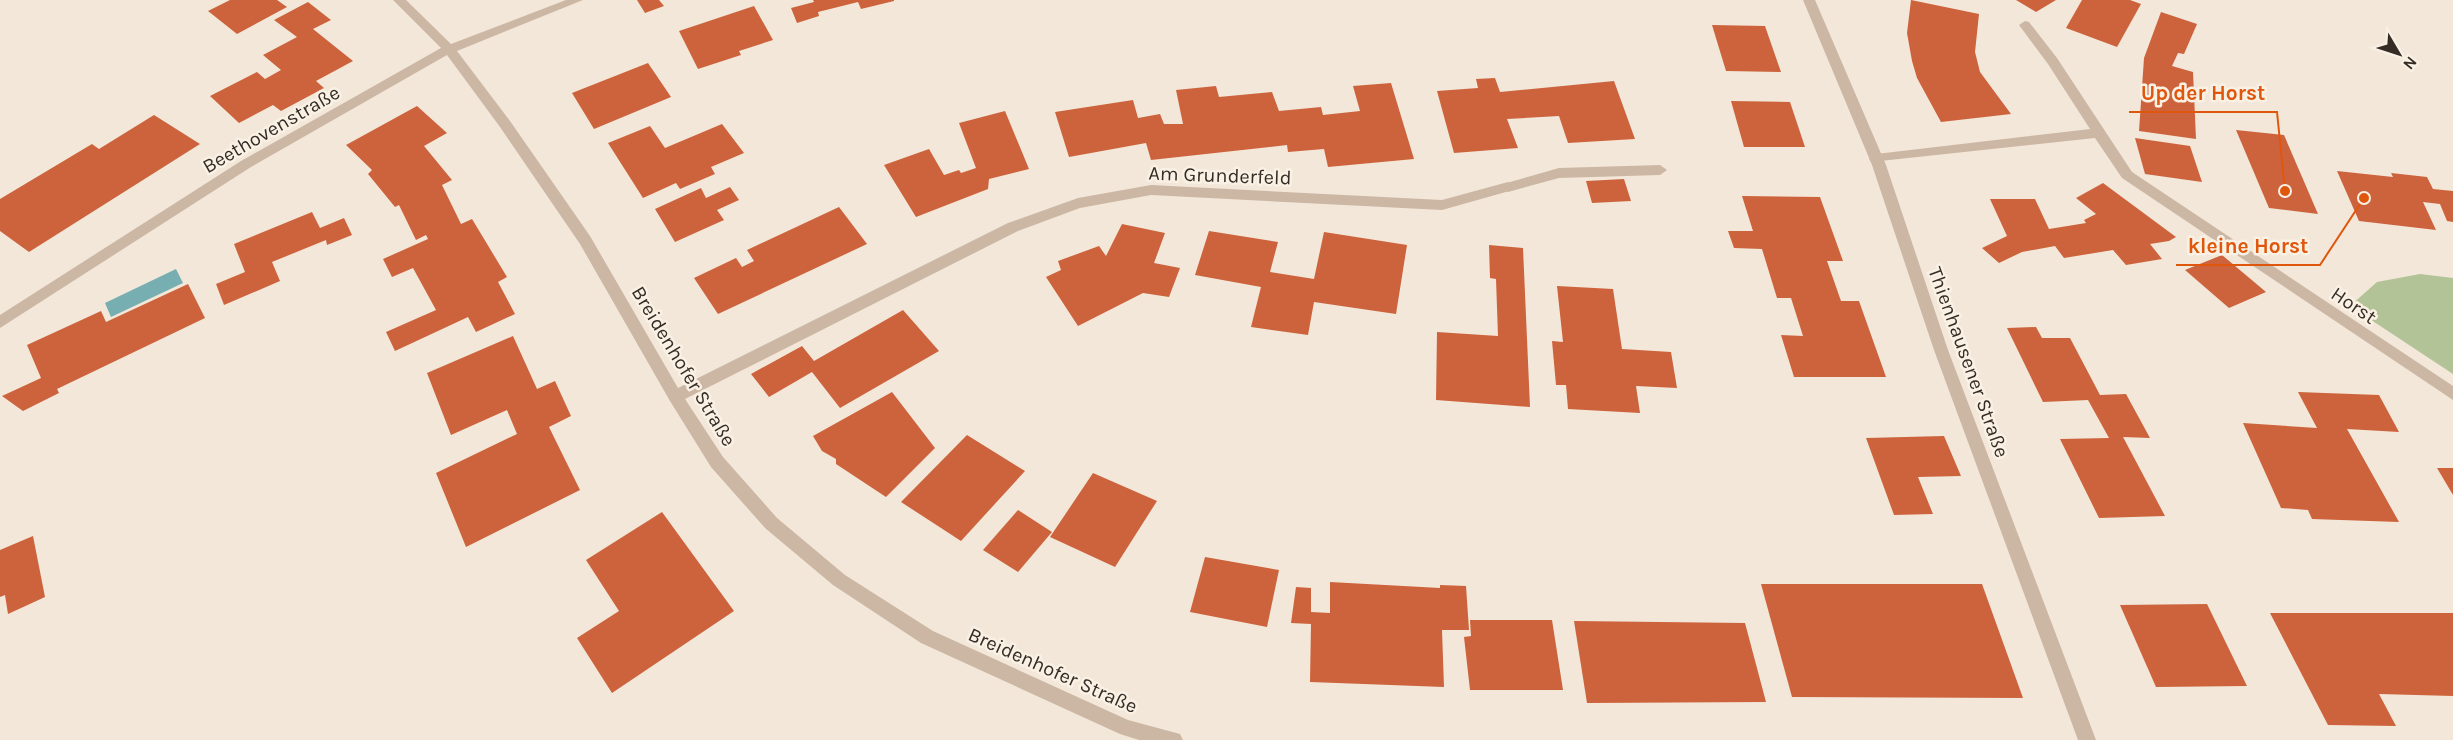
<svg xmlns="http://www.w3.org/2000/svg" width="2453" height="740" font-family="Karla,sans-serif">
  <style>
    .green { fill: #b3c398 }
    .water { fill: #76aeb2 }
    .building { fill: #cd633c }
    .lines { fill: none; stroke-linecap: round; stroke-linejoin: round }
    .service { fill: #ccb7a4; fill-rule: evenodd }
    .minor { fill: #ccb7a4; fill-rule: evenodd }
    .labels { text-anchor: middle; stroke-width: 5; stroke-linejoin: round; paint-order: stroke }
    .street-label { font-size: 20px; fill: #362c26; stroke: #faf1e5 }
    .leader { fill: none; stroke: #df570d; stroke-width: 2 }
    .callout-dot { fill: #df570d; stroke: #faf1e5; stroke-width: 2 }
    .callout-label { font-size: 21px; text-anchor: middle; font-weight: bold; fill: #df570d; stroke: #faf1e5; stroke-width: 5; stroke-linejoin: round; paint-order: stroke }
  </style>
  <rect width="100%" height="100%" fill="#f3e7d9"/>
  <path class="green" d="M2420,274L2453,278V374L2350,306L2377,282Z"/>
  <path class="water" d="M176,269L183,283L111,317L105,303Z"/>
  <g class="building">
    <path d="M230,0H277L287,7L237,34L208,11Z"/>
    <path d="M637,0H659L664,6L645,13Z"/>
    <path d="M813,0H894V1L861,9L858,2L818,12L819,16L797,23L791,8L814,2Z"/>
    <path d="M1911,0L1979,14L1975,52L1980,72L2011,114L1941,122L1917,78L1912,61L1907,33Z"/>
    <path d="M2016,0H2056L2036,12Z"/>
    <path d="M2082,0H2130L2141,4L2117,47L2066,28Z"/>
    <path d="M308,2L331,20L313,29L353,61L316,81L324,88L281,111L273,105L239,123L210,96L257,72L265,79L281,70L263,55L297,37L274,20Z"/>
    <path d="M754,6L773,40L739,51L741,55L698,69L679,31Z"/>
    <path d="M2161,12L2197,24L2184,54L2178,53L2172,66L2193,72L2196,139L2139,131L2144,58Z"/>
    <path d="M1712,25L1765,26L1781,72L1726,71Z"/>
    <path d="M648,63L671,97L594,129L572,93Z"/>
    <path d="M1495,78L1500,92L1614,81L1635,139L1568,143L1559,116L1507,119L1518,148L1454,153L1437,91L1478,88L1476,79Z"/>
    <path d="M1391,83L1414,159L1328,167L1324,149L1288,152L1287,145L1151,160L1146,143L1069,157L1055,112L1133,100L1138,118L1160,114L1164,124H1183L1176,90L1216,86L1219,97L1272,92L1279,111L1321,107L1323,115L1360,111L1353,86Z"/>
    <path d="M1731,101L1790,102L1805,147H1744Z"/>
    <path d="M417,106L447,133L424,146L452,180L442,185L461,224L472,219L507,277L498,282L515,314L476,332L468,317L395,351L386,332L436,310L413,268L392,277L383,259L428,239L426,235L416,240L399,205L395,207L368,174L372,170L346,145Z"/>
    <path d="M1005,111L1029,169L989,179L988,189L916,217L884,165L929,149L944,175L959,170L961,173L976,168L959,123Z"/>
    <path d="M154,115L200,144L29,252L0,231V199L92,144L99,149Z"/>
    <path d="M722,124L744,153L711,167L715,174L680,189L676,183L643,198L608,143L650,126L665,148Z"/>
    <path d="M2236,130L2284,135L2318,214L2269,208Z"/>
    <path d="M2135,138L2190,146L2202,182L2145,174Z"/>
    <path d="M2337,171L2393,177L2391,173L2427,177L2433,189L2453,191V222L2447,221L2440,204L2423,202L2436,230L2359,221Z"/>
    <path d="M1624,179L1631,201L1592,203L1586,181Z"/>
    <path d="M2103,183L2176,237L2169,241L2150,244L2162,259L2126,265L2113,250L2064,258L2055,246L2022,252L1999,263L1982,248L2007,236L1990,199H2035L2049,229L2086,223L2084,220L2096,214L2076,198Z"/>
    <path d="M730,187L739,200L717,210L724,220L675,242L655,209L701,188L706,198Z"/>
    <path d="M1742,196L1820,197L1843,261H1827L1841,301H1859L1886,377H1794L1781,335L1803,336L1791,298H1777L1762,249L1734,248L1728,231H1753Z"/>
    <path d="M839,207L867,244L718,314L694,278L736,258L742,267L754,261L747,250Z"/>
    <path d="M312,212L320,228L344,218L352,235L327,245L326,240L272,262L280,281L224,305L216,284L245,272L234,244Z"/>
    <path d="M1122,224L1165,233L1154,263L1180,268L1169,297L1143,293L1078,326L1046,277L1061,270L1058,261L1099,246L1106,256Z"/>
    <path d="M1209,231L1278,242L1270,272L1314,279L1324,232L1407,245L1396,314L1314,302L1308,335L1251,327L1261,287L1195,275Z"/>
    <path d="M1489,245L1523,248L1530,407L1436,400L1437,332L1498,336L1496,279L1490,278Z"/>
    <path d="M2222,255L2266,292L2229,308L2185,270Z"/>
    <path d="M188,284L205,318L57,389L59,393L23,411L2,396L41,378L27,345L101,311L106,322Z"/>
    <path d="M1557,286L1613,289L1622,349L1671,352L1677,388L1636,386L1640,413L1568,409L1566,385H1556L1552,341L1563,342Z"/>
    <path d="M903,310L939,351L840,408L812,372L769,397L751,374L802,346L814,361Z"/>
    <path d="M2036,327L2042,338H2070L2100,395L2126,394L2150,438L2123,437L2165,516L2099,518L2060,439L2109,438L2088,400L2043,402L2007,328Z"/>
    <path d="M513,336L537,389L555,381L571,416L549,427L580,490L466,547L436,473L517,434L507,410L451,435L427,373Z"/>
    <path d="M892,392L935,448L886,497L836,464V459L822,451L813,436Z"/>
    <path d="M2298,392L2379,395L2399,432L2347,429L2399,522L2312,519L2308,510L2281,508L2243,423L2317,428Z"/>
    <path d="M967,435L1025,471L961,541L901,502Z"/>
    <path d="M1944,436L1961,476L1918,477L1933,514L1894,515L1866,438Z"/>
    <path d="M2437,468H2453V495Z"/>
    <path d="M1093,473L1157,501L1115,567L1050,537Z"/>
    <path d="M1018,510L1052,532L1018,572L983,550Z"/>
    <path d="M662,512L734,611L612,693L577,638L619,611L586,560Z"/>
    <path d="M33,536L45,597L8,614L5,595L0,597V550Z"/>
    <path d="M1205,557L1279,570L1267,627L1190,612Z"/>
    <path d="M1330,582L1440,588V585L1466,586L1469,630H1442L1444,687L1310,682L1311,624L1291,623L1296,587L1311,588V612L1330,613Z"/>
    <path d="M1761,584H1982L2023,698L1792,697Z"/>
    <path d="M2207,604L2247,686L2156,687L2120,605Z"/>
    <path d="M2270,613H2453V696L2379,694L2396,726L2328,725Z"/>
    <path d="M1470,620H1552L1563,690H1470L1464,637L1471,636Z"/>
    <path d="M1574,621L1745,623L1766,702L1587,703Z"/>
  </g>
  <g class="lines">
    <g class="service">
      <path d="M2025,21L2029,22L2057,58L2132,172L2453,386V400L2122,178L2095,138L1871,162L1869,159L1876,154L2090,129L2048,64L2019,25Z"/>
      <path d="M1660,165L1667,170L1660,175L1559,178L1508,192L1501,187L1503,184L1559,168Z"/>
    </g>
    <g class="minor">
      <path d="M393,0H406L451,44L566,0H583L457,51L510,121L590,236L678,388L1008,223L1078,198L1151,185L1442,200L1508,182L1515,187L1513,190L1442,210L1151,195L1080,208L1018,231L685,399L723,457L777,518L845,575L933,631L1128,720L1180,734L1183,740H1139L1120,734L921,643L833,585L765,528L711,467L670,401L580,244L500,127L447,55L251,167L0,328V315L241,161L441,48Z"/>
      <path d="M1803,0H1815L1886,165L1948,350L2096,740H2078L1934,350L1872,165Z"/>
    </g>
  </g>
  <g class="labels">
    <g class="street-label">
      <text transform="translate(271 129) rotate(-30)" y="7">Beethovenstraße</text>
      <text transform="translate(1220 175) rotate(2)" y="7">Am Grunderfeld</text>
      <text transform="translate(2354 305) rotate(34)" y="7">Horst</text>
      <text transform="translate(1969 362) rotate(70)" y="7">Thienhausener Straße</text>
      <text transform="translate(684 366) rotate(59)" y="7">Breidenhofer Straße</text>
      <text transform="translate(1053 670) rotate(24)" y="7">Breidenhofer Straße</text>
    </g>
  </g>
  <path class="leader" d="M2285 191L2277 112H2129M2364 198L2320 265H2176"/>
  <g class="callout-dot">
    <circle cx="2285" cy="191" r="6"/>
    <circle cx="2364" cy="198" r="6"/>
  </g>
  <g class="callout-label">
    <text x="2203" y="100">Up der Horst</text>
    <text x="2248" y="253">kleine Horst</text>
  </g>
  <g transform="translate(2399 54) rotate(129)" stroke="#faf1e5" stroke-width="4.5" paint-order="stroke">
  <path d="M0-4.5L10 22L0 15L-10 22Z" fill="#362c26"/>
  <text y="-9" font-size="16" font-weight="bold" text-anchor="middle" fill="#362c26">N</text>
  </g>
</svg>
